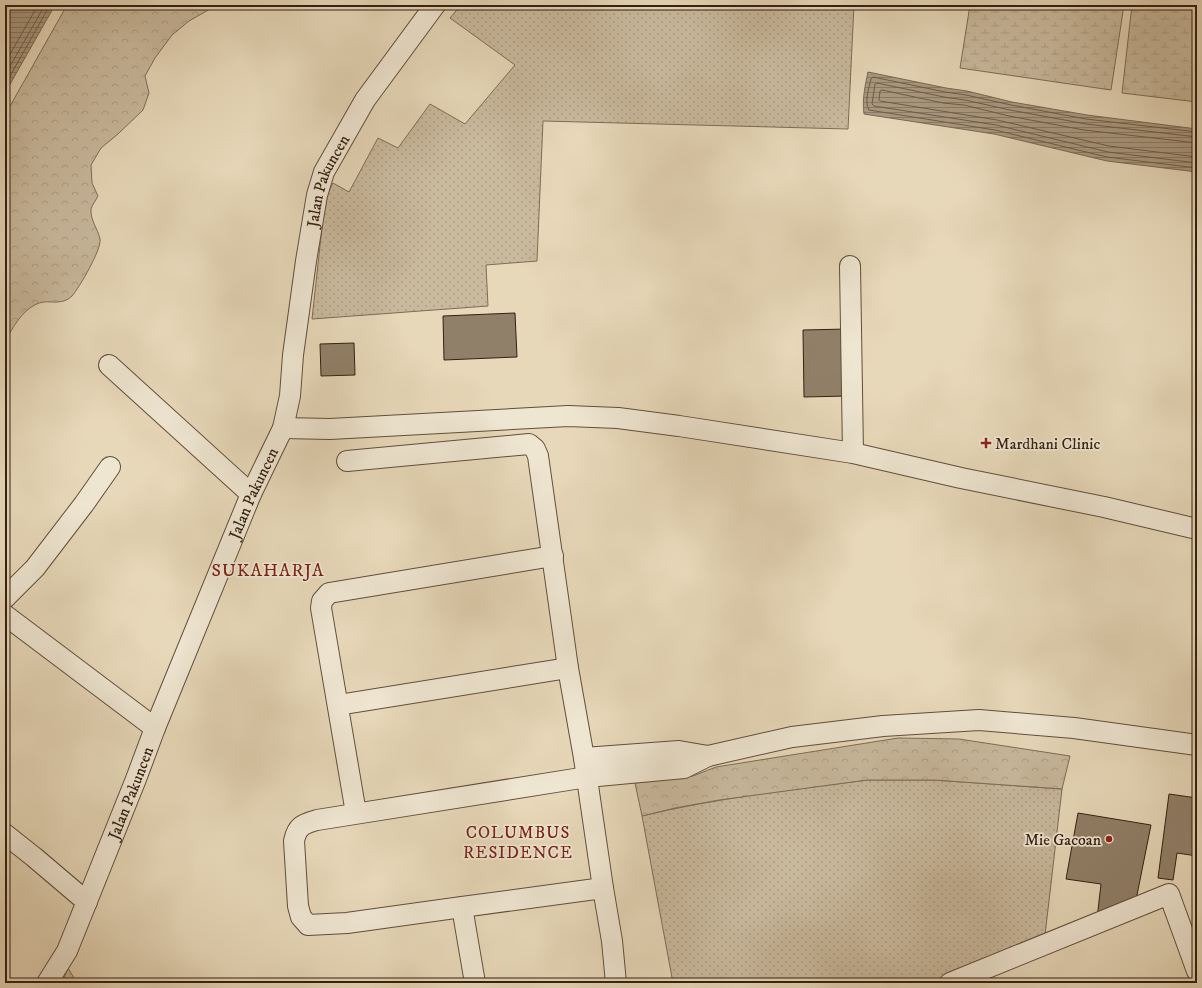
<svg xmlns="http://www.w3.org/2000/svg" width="1202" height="988" font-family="'IM FELL DW Pica',serif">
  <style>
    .grass { fill: url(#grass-dots); stroke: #7e6c58 }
    .forest { fill: url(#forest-crowns); stroke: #7e6c58 }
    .wetland { fill: url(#wetland-marsh); stroke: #7e6c58 }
    .water { fill: url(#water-rules); stroke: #7b6954 }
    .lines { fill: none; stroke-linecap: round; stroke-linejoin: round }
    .shore { stroke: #6f5c49; stroke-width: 1 }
    .building { fill: #918069; stroke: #342012 }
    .minor-casing { stroke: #614e3c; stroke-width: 22 }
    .minor { stroke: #efe6d2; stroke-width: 20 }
    .poi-dot { fill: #8f2418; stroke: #efe6d2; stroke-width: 1.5 }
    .labels { text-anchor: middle; stroke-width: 3.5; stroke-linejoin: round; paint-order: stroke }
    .street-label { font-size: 16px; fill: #342012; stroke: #efe6d2 }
    .poi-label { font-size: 16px; fill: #342012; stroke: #efe6d2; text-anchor: start }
    .neighbourhood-label { font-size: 17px; letter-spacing: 1px; fill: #7a1f14; stroke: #efe6d2 }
    .quarter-label { font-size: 18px; letter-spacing: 1px; fill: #7a1f14; stroke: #efe6d2 }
  </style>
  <defs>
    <pattern id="grass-dots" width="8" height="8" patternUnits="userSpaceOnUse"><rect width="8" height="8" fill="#c9b99d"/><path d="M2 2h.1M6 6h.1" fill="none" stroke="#ad9f86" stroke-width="1.8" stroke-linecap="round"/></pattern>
    <pattern id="forest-crowns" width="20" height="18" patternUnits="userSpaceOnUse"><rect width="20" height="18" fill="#c9b99d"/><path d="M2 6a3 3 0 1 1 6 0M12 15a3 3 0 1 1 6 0" fill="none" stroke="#ad9f86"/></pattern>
    <pattern id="wetland-marsh" width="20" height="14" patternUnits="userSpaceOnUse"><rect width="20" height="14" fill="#c9b99d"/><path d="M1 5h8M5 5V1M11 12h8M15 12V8" fill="none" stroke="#ad9f86"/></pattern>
    <pattern id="water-rules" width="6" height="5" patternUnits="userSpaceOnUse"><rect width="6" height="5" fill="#aa9980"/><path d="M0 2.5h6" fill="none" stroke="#8b7c67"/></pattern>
  </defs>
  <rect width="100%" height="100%" fill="#e7d8b9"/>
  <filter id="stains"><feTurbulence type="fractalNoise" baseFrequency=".005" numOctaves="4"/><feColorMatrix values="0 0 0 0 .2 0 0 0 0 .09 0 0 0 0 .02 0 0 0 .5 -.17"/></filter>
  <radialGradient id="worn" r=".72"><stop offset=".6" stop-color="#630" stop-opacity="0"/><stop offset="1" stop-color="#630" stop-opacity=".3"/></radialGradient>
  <g class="grass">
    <path d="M461,5H854L848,129L543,121L537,261L486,265L488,306L312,319L323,218L328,193L333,183L349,192L378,138L398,148L430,104L465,124L515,65L450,18Z"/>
    <path d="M867,780H934L1062,789L1045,935L928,983H673L642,816C716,798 792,790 867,780Z"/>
    <path d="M68,968L77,983H62Z"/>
  </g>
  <g class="forest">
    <path d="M67,5H213L210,9L189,21L172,35L155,58L145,76L149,93L143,110L118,134L101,148L91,165L92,183L98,196C96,200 92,205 91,209C90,220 98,229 100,239C102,249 79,288 72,296C63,305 52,301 43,302C24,306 14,326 5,341V115Z"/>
    <path d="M898,738L959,739L1070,756L1062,789L934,780H867L719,800L675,808L642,816L635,783L693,776L716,767Z"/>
  </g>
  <g class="wetland">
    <path d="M970,5H1124L1111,90L960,68Z"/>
    <path d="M1132,5H1197V102L1122,93Z"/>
  </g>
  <g class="water">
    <path d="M5,5H55L5,93Z"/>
    <path d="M868,72L946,88L967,91L1012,102L1087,115L1197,129V172L1107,161L994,134L864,114C862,99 865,86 868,72Z"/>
  </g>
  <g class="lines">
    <g class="shore">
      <path d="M5,63L38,5"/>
      <path d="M5,75L45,5"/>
      <path d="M5,85L50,5"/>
      <path d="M1197,132L1086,119L1011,105L966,95L945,92L873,77L871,79C869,88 864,102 869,110L995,130L1107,157L1197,168"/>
      <path d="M1197,137L1086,124L1010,110L965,100L944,97L877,83L875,84L872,104L874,106L996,125L1108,152L1197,163"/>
      <path d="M1197,143L1084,130L1009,116L964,105L943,103L882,90L880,91L879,100L880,101L997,120L1109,146L1197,157"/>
    </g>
  </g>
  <g class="building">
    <path d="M515,313L517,357L444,360L443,316Z"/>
    <path d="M847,329L848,396L804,397L803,330Z"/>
    <path d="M354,343L355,375L321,376L320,344Z"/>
    <path d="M1169,794L1197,798V856L1177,853L1173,880L1158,878Z"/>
    <path d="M1078,813L1151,825L1136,900L1097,919L1101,884L1066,879Z"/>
  </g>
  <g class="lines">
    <g class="minor-casing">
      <g id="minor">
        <path d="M850,266L853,453"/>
        <path d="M109,365L251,494"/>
        <path d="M283,428L330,429L568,416L618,418L679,426L853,453L961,478L1104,507L1197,529"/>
        <path d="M347,461L529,444L535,449L538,456L568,668L584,758L603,888L612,941L616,983"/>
        <path d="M5,598L35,568L84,504L110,467"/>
        <path d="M5,615L155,728"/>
        <path d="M338,705L568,668"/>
        <path d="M584,758L679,751L708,756"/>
        <path d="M356,813L321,608L322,601L329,593L553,556"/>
        <path d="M5,834L34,857L87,902"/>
        <path d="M462,907L347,923L308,925L301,917L298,906L294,841C297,826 303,824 317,820L587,777L684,768L708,756L792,737L883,726L979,720L1074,728L1197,745"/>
        <path id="s1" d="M47,983L67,951L136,779L155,728L251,494L283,428L290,396L293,355L306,261L317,195L324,172L365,100L435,5"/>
        <path d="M475,983L462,907L603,888"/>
        <path d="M950,983L1169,894L1197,971"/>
      </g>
    </g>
    <use href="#minor" class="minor"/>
  </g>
  <g class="poi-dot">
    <path d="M984 437h4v4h4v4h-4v4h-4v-4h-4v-4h4z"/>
    <circle cx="1109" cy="839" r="4"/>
  </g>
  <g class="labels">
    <g class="street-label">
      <text dy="6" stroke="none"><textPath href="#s1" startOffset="856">Jalan Pakuncen</textPath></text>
      <text dy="6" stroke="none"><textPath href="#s1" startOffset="532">Jalan Pakuncen</textPath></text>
      <text dy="6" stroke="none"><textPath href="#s1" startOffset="208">Jalan Pakuncen</textPath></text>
    </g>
    <g class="poi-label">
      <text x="995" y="449">Mardhani Clinic</text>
      <text x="1101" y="845" text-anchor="end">Mie Gacoan</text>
    </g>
    <g class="neighbourhood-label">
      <text x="518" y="838">COLUMBUS<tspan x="518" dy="20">RESIDENCE</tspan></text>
    </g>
    <g class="quarter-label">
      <text x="268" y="576">SUKAHARJA</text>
    </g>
  </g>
  <rect width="1202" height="988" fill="none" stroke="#e7d8b9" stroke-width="20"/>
  <rect x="6" y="6" width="1190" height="976" fill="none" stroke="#342012" stroke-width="2"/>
  <rect x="10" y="10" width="1182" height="968" fill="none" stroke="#342012"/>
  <rect width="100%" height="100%" filter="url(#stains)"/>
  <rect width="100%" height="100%" fill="url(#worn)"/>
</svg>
